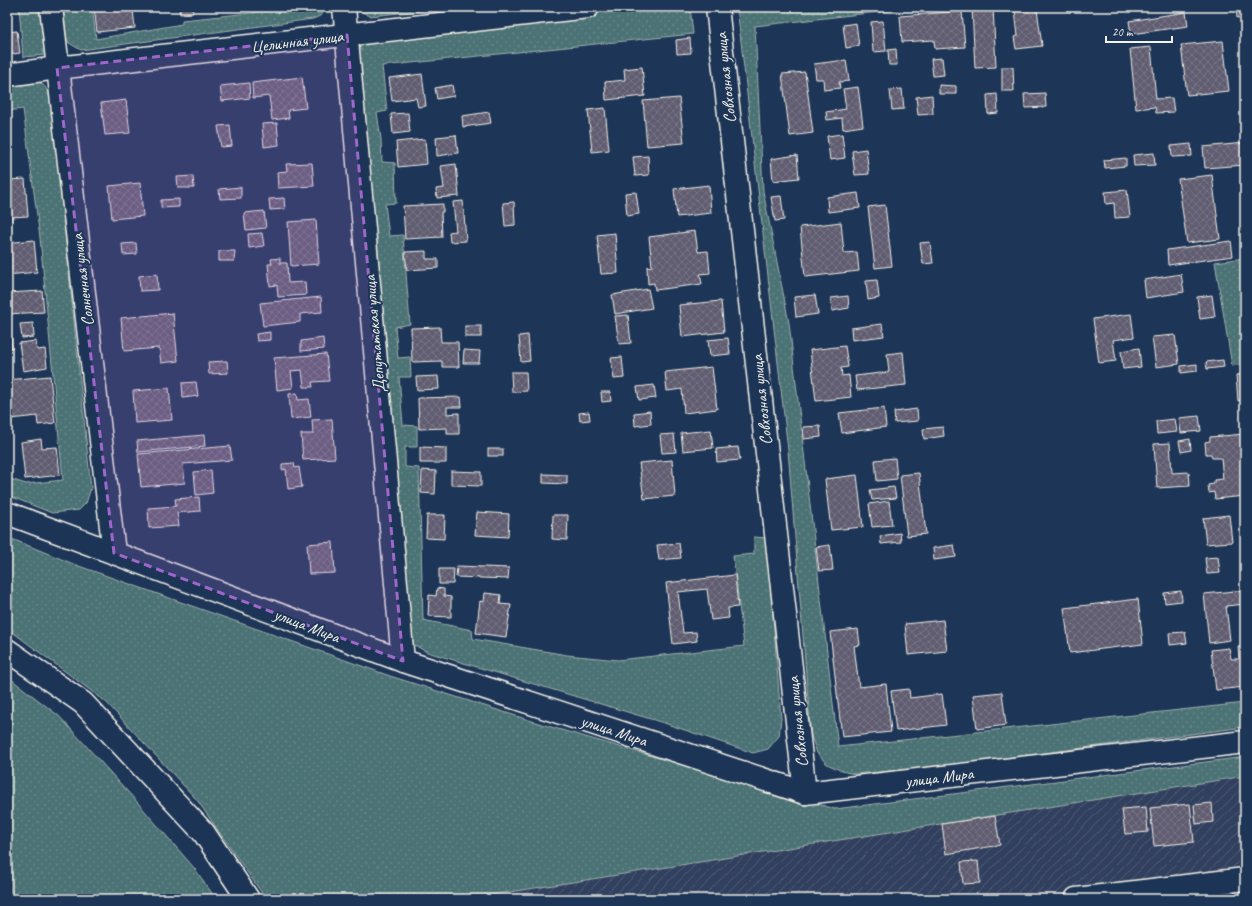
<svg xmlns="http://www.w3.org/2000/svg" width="1252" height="906" font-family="Caveat,sans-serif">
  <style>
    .industrial { fill: url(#industrial-furrows) }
    .grass { fill: url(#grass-dots); stroke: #a0b2ae }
    .building { fill: url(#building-cross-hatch); stroke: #f4f1e8 }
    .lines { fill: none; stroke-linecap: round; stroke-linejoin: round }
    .minor-casing { stroke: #f4f1e8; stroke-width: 25 }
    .minor { stroke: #1d3557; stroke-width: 22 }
    .marked { fill: #9f67cb; fill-opacity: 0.2; stroke: #9f67cb; stroke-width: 3; stroke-dasharray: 8 5; stroke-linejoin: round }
    .labels { text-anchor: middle; stroke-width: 4; stroke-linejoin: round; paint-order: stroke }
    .street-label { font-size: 17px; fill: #f4f1e8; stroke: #1d3557 }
  </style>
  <defs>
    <pattern id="industrial-furrows" width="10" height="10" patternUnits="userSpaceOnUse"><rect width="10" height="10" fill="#31415f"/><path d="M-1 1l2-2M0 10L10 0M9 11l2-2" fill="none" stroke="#4f5d76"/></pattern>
    <pattern id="grass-dots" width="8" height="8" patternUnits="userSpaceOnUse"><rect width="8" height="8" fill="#4c7274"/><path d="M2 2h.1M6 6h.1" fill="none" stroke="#668788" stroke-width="1.8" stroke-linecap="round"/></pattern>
    <pattern id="building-cross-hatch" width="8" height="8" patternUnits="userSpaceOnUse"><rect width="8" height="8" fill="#605c71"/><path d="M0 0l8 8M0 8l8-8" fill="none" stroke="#777485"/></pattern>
  </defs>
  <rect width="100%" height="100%" fill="#1d3557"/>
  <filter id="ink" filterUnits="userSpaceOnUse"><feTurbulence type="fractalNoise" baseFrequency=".025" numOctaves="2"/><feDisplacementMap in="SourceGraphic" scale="8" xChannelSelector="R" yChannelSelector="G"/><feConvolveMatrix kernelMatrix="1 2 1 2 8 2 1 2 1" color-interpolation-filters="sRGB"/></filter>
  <g filter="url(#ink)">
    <path class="industrial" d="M1245,776V899H465Z"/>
    <g class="grass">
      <path d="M19,7H39L45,55L23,57Z"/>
      <path d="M63,7H92L96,39L182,24V20L299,8V7H326L320,16L313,19L81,50L69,43L66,36Z"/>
      <path d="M356,7H458L370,16L358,10Z"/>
      <path d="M644,7H690L693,34L382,66L387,111L377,113L381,139L382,162L395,163L396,203L385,204L389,236L403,235L410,324L395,327L398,358L410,357L411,377H399L403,425L417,426V447H405V467L419,468L423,620L472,630L473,639L567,655L618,660L744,646L733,556L754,554V537L767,538L781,719L779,736L768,749L753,753L664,723L427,652L407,641L355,43Z"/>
      <path d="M737,7H922L755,26L763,191L789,323L838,747L1245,703V727L928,768L854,774L842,771L827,764L817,753L811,736L788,450Z"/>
      <path d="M7,81C35,81 46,74 52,107L91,488L86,503L79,510L52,513L7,495V478L26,484L63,480L40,238L23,109L7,111Z"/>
      <path d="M1245,258V364L1232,366L1215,262Z"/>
      <path d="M7,537L76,565L390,676L551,727L835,809L1245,757V776L465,899H266L197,800L106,702L7,628Z"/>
      <path d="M7,676L59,716L138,803L195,869L216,899H7Z"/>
    </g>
    <g class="building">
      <path d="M94,7H143V9L133,10L135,28L97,32Z"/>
      <path d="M179,7H192L193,13L180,14Z"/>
      <path d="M993,7L996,67L975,68L972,8Z"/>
      <path d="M1236,7H1245V17L1237,18Z"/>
      <path d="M1037,9L1042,46L1016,49L1014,37L1018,36L1015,11Z"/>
      <path d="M962,11L965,47L935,49L934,40L902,42L900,16Z"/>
      <path d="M1186,12L1188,26L1131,34L1129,21Z"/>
      <path d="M883,21L886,51L873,52L871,22Z"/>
      <path d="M856,23L859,46L846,48L843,25Z"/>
      <path d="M17,31L20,53L7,55V32Z"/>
      <path d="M690,38L691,53L677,54L676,40Z"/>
      <path d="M1223,41L1229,91L1187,95L1181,45Z"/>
      <path d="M1151,47L1156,99L1172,98L1174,112L1156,113L1155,107L1136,109L1130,49Z"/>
      <path d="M896,49L897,65H889L888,50Z"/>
      <path d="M942,58L944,75L933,76L931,59Z"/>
      <path d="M846,60L849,81L839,82L840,88L824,90L823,79H816L814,64Z"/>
      <path d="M642,67L645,96L606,100L605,82L625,80L624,69Z"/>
      <path d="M1002,67H1013L1014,91H1002Z"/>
      <path d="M805,72L813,133L790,136L782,74Z"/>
      <path d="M422,74L426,106L418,107L416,98L392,101L389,78Z"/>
      <path d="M302,77L306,108L288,110L289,118L272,120L269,96L253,98L252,83Z"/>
      <path d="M249,83L250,98L222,101L220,86Z"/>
      <path d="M452,85L454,96L437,99L435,88Z"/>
      <path d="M939,85L956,86V94H939Z"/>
      <path d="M858,87L863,126L843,129L842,118L827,120L826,112L846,109L843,89Z"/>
      <path d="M902,89L904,109L892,110L890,90Z"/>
      <path d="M1045,93L1046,107L1025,108L1024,94Z"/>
      <path d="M997,94L998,113L988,114L987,95Z"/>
      <path d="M932,95L933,114L918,115L916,97Z"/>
      <path d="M679,98L684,143L647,146L643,101Z"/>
      <path d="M126,100L130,133L105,135L101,103Z"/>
      <path d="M605,108L609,150L592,152L588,110Z"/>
      <path d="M489,112L491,123L463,127L462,116Z"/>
      <path d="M408,113L410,132L393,134L391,114Z"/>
      <path d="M277,123L279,145L264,147L262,124Z"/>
      <path d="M230,125L232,146L221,147L218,126Z"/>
      <path d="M842,134L845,158L830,160L827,136Z"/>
      <path d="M456,135L458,153L437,156L436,137Z"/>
      <path d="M425,139L427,164L398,167L396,142Z"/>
      <path d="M1245,143V165L1205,168L1203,147Z"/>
      <path d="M1191,144L1192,156L1172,157L1171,146Z"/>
      <path d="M866,149L869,174L855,175L852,151Z"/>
      <path d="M1154,153L1155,165L1134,166L1133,155Z"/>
      <path d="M797,155L799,178L773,181L771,159Z"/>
      <path d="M648,156L649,175L635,176L633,157Z"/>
      <path d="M1126,158V166L1105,168L1104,160Z"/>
      <path d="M312,163L314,186L278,188L277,172L287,171L286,164Z"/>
      <path d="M456,164L459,196L437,198L436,189L444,188L441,166Z"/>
      <path d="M1212,175L1220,239L1187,243L1178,179Z"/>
      <path d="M193,176L194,188H178L177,177Z"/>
      <path d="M25,179L28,216L11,217V221H7V180Z"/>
      <path d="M140,183L143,216L112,219L109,186Z"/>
      <path d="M709,185L711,213L677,217L674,189Z"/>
      <path d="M241,187V198L220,199L219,189Z"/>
      <path d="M1127,190L1130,217L1115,218L1114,203L1106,204L1105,192Z"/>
      <path d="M636,192L639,214L627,216L625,193Z"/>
      <path d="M858,193L860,208L828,212L827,197Z"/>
      <path d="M781,196L784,220L775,221L771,197Z"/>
      <path d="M284,198L285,209L270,210L269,199Z"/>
      <path d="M179,199V207L161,208V200Z"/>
      <path d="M463,201L466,241L450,242L449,232L456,231L453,202Z"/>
      <path d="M514,202L515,225L505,226L503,203Z"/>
      <path d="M443,204V212H441L442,237L405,239L403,206Z"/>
      <path d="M885,205L892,266L875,268L868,207Z"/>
      <path d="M264,211L266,228L246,230L244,213Z"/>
      <path d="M316,220L319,264L291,266L288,222Z"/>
      <path d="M841,222L844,253L857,252L859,271L805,277L800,227Z"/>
      <path d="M695,231L698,252L708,251L710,273L700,274L702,284L655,290L654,283L648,284L647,267L652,266L649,237Z"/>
      <path d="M262,233L264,246L249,248L248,234Z"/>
      <path d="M615,233L618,273L601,274L597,235Z"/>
      <path d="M34,240L37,272L7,275V243Z"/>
      <path d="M1231,241L1233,256L1168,265L1167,250Z"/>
      <path d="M930,242L933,263L923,264L920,243Z"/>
      <path d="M136,243L137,254L123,255L122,244Z"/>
      <path d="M219,251H235L234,261H219Z"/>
      <path d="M426,251V259H438V268L407,270L405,252Z"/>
      <path d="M280,258V263H287L288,283L305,282L306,295L278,297L277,285L270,286L268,264H272L271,259Z"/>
      <path d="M157,274L158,290L140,291L139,276Z"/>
      <path d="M1181,274L1184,292L1146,298L1144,280Z"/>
      <path d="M877,280L879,298L868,300L866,281Z"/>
      <path d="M648,289L652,308L615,314L612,295Z"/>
      <path d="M42,291L44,312L7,314V293Z"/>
      <path d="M815,295L818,314L796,317L794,297Z"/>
      <path d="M1212,295L1215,317L1200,319L1197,297Z"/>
      <path d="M848,296L849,308L832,311L831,298Z"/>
      <path d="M321,297L322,312L300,314V322L263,326L260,303Z"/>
      <path d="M721,301L724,332L682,337L679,305Z"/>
      <path d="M173,313L178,361L161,363L159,348L124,351L121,318Z"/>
      <path d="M1131,314L1134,337L1113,340L1116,361L1099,363L1093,319Z"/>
      <path d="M628,315L631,343L619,344L615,316Z"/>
      <path d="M33,323L34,337L22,338L20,324Z"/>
      <path d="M882,324L884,336L852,340L851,328Z"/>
      <path d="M7,326H10L12,348L7,349Z"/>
      <rect x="465" y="326" width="16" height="11"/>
      <path d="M440,327L441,342H458L459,367H442V361L412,362L411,328Z"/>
      <path d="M270,332V340L257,341L256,334Z"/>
      <path d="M528,335L530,361L521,362L519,336Z"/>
      <path d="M1175,335L1179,364L1156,367L1152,337Z"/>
      <path d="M323,338L324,349L301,351V341Z"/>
      <path d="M728,338L730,354L710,356L708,340Z"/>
      <path d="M36,341L37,350L45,349L47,367L23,371L19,343Z"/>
      <path d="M845,346L848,367L841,368L842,376L849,375L851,397L816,401L810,350Z"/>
      <path d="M1139,348L1141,367L1123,369L1121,351Z"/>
      <path d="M464,350L480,351L479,363H463Z"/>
      <path d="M903,352L906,385L857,390L855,376L889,372L887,354Z"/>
      <path d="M326,354L329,381L312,382L313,387H304L302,370L291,371L293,388L277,390L274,358Z"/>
      <path d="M622,357L624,378L614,379L611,358Z"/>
      <path d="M1223,360L1224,367L1207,369L1206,362Z"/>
      <path d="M227,361L228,373L209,374L208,362Z"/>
      <path d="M1197,364V371L1181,373V366Z"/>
      <path d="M712,367L717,409L684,413L682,389L667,391L665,372Z"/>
      <path d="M511,372H526L527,391L512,392Z"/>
      <path d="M1245,374V400L1238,401L1236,375Z"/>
      <path d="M50,376L55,423L38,425L37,416L11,419L7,380Z"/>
      <path d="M438,376L439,389L417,390L416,377Z"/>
      <path d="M196,382L198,396L183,398L182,383Z"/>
      <path d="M654,385L656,398L639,400L637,387Z"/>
      <path d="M169,388L172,420L135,423L133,391Z"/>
      <path d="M601,392H610L611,401L602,402Z"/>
      <path d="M297,393L298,400L309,399L311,417L291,419L289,394Z"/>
      <path d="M461,397L462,407H447V414L459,413V434H447V428L419,429L418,398Z"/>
      <path d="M884,408L886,427L842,433L839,413Z"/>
      <path d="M917,409L918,421L895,423L894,412Z"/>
      <path d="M650,411L651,424L635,426L634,413Z"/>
      <path d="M589,412L590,420L580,421L579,413Z"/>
      <path d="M1199,416L1201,431L1181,433L1179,418Z"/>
      <path d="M332,419L335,458L303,460L301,434H313L312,420Z"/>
      <path d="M1175,419L1177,432L1157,434L1156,421Z"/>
      <path d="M820,426L821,437L804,439L803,427Z"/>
      <path d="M943,427L944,436L924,439L923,429Z"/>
      <path d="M711,430L713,448L683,451L681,433Z"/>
      <path d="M674,434L676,452L662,453L660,435Z"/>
      <path d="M1245,434V496L1215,499L1214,492L1209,493L1208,485L1214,484V480L1223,479L1221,458H1212L1211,454H1206L1205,442L1210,441V437Z"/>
      <path d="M204,435L205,446L138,452L137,441Z"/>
      <path d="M41,439L42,448L57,447L60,475L25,479L21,442Z"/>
      <path d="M1190,439L1191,450L1181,452L1179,441Z"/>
      <path d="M1170,443L1172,473L1189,472L1190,486L1157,488L1154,444Z"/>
      <path d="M230,446L232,460L183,464L185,483L141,487L138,454Z"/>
      <path d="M420,447L446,448V463H420Z"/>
      <path d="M738,447L740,460L717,462L716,449Z"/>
      <rect x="488" y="449" width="15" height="7"/>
      <path d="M895,458L897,479L877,481L875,460Z"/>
      <path d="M672,460L675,496L644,499L639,463Z"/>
      <path d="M294,463L295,468L299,467L302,487L288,489L286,469L282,470V464Z"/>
      <path d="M211,470L213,493L196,495L194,472Z"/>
      <path d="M422,470L436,471L435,494L421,493Z"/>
      <path d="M451,471L481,472V486L451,485Z"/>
      <path d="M919,473L926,534L907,536L900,475Z"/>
      <path d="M543,474L567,475V484L543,483Z"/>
      <path d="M857,475L863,527L831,530L825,479Z"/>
      <path d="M894,487L896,498L872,500L870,490Z"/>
      <path d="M199,497L200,511L177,513L179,526L149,528L148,508L176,506L175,499Z"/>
      <path d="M889,501L892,525L872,527L869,504Z"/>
      <path d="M477,512L509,514L508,537L475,535Z"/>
      <path d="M427,515H445L444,539L426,538Z"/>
      <path d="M553,515H568L567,540L552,539Z"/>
      <path d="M1229,515L1232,542L1206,544L1203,518Z"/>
      <path d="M900,533L901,542L881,544L880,536Z"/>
      <path d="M333,542L335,573L309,574L307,544Z"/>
      <path d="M679,543L681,558L659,560L657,545Z"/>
      <path d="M830,545L833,570L819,571L816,547Z"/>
      <path d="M954,545L956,557L934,560L933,548Z"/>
      <path d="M1218,557L1220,573L1207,574L1205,558Z"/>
      <path d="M457,566L509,568L508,579L456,577Z"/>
      <path d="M439,569H454L453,584H439Z"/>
      <path d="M735,575L738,607L728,608L729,618L711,620L707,589L678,592L683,633L696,632L697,641L673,644L666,583Z"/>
      <path d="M437,588L444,589V596L451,597V617L428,616L429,595L436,596Z"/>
      <path d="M1245,590V604L1226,606L1230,640L1209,643L1204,594Z"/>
      <path d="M1181,591L1182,601L1165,603L1164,593Z"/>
      <path d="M485,593L501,595L500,604L511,605L506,637L476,633L480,601L484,602Z"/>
      <path d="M1138,599L1143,644L1070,653L1064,608Z"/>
      <path d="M943,620L947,651L908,655L905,624Z"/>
      <path d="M858,629L860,645L854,646L859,687L886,684L891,732L842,737L830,632Z"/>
      <path d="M1185,632L1187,643L1170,645L1169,633Z"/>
      <path d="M1245,646V687L1216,690L1211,650L1229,648L1231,659H1239L1238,647Z"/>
      <path d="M909,689L910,698L942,694L946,725L896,731L891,691Z"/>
      <path d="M1002,692L1006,725L977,729L973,695Z"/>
      <path d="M1212,803L1213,822L1196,824L1194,805Z"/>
      <path d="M1190,804L1194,842L1154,846L1150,808Z"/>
      <path d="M1146,807L1148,832L1125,834L1122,809Z"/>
      <path d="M995,816L1000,845L946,854L942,824Z"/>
      <path d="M978,861L980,883L963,884L961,862Z"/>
    </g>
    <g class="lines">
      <g class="minor-casing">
        <g id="minor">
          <path d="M51,7L114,553"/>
          <path d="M344,7L403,661"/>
          <path d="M717,7L805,793"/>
          <path d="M7,75L57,68L588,7"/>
          <path d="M7,513L403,661L805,793L1245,742"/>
          <path d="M7,650L83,703L204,833L248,899"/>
          <path d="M1076,899L1245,879"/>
        </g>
      </g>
      <use href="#minor" class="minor"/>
    </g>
  </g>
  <path class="marked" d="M347,35L403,661L114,553L57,68Z"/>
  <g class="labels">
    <g class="street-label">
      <text transform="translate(297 41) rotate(-7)" y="6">Целинная улица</text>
      <text transform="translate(725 78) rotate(-96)" y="6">Совхозная улица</text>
      <text transform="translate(82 280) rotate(-97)" y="6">Солнечная улица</text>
      <text transform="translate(374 334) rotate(-95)" y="6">Депутатская улица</text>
      <text transform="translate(761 400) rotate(-96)" y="6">Совхозная улица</text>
      <text transform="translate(307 625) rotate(21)" y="6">улица Мира</text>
      <text transform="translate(797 722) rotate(-96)" y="6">Совхозная улица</text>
      <text transform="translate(614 730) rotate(18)" y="6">улица Мира</text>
      <text transform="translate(939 777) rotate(-7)" y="6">улица Мира</text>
    </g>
  </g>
  <rect width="1252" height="906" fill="none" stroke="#1d3557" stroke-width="24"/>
  <rect x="12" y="12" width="1228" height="882" fill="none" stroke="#f4f1e8" stroke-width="1.5" filter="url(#ink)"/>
  <path d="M1106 36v6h66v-6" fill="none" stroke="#f4f1e8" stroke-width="2"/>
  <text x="1112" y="36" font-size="12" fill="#f4f1e8" stroke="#1d3557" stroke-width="3" paint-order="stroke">20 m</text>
</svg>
